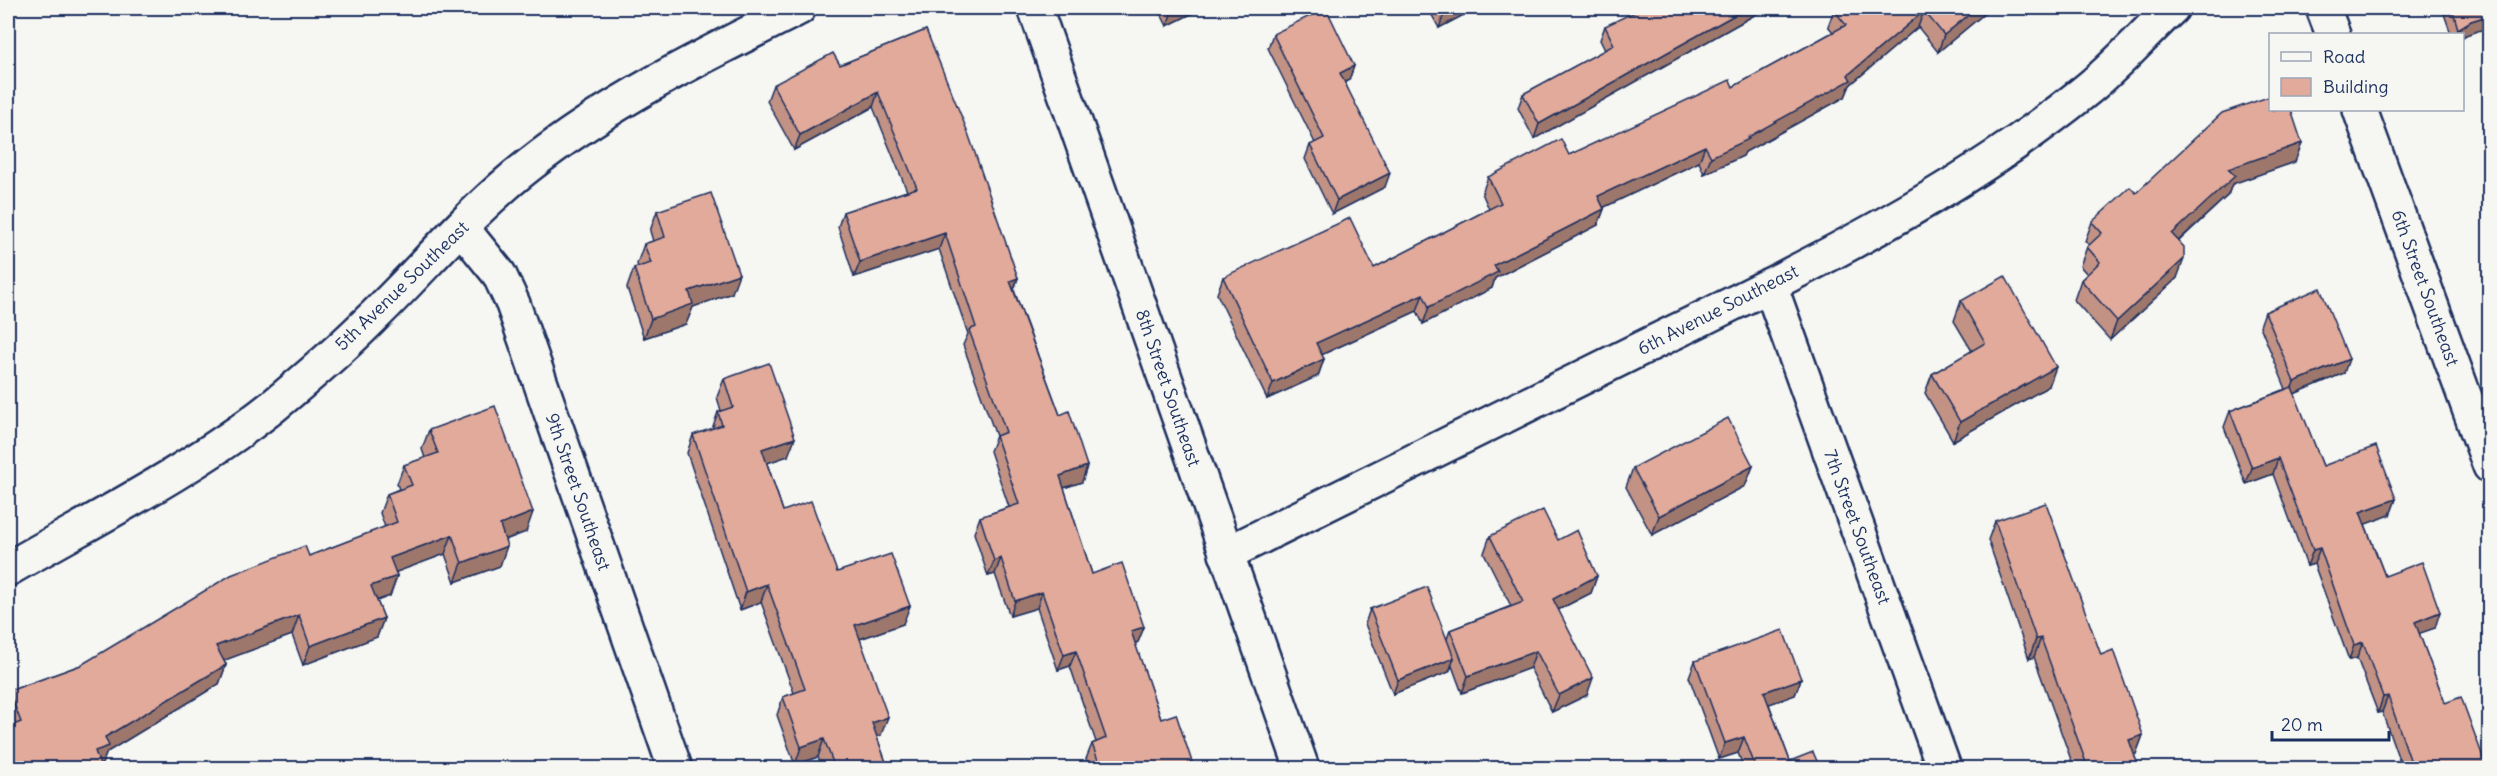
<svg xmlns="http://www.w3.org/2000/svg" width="2497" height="776" font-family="Delius,sans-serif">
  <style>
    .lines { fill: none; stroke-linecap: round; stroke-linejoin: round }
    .minor-casing { stroke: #1b2f5e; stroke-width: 38 }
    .minor { stroke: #f6f6f2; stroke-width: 33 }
    .wall { fill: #c29285; stroke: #1b2f5e; stroke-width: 1.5 }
    .shaded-wall { fill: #9e776c; stroke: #1b2f5e; stroke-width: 1.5 }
    .building { fill: #e2aa9b; stroke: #1b2f5e; stroke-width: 1.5 }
    .labels { text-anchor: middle; stroke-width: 6; stroke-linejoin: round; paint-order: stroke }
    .street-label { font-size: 18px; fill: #1b2f5e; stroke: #f6f6f2 }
  </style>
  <rect width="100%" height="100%" fill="#f6f6f2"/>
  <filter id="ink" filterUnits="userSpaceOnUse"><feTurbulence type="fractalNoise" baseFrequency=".0167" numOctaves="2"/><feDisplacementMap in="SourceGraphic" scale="12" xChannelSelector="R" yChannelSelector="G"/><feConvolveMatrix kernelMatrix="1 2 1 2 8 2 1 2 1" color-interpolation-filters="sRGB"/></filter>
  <g filter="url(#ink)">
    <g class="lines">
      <g class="minor-casing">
        <g id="minor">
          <path d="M1035,8L1302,768"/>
          <path d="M2323,8L2333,34"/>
          <path d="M2360,110L2490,466"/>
          <path d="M461,227L499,274L513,304L675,768"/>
          <path d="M1770,285L1944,768"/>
          <path d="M1226,554C1361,487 1496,420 1632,353C1788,276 1948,202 2084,92C2116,67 2143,35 2172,8"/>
          <path d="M8,569C93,520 194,469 271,408C305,380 339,351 370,320C423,269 470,211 528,166C610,101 706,54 799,8"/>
        </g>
      </g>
      <use href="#minor" class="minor"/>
    </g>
    <g class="wall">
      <path d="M1158,8H1203L1167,26Z"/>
      <path d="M1428,8H1474L1473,10L1439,28Z"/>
      <path d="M1767,8L1534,139L1518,108L1523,94L1605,50L1600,40L1605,26Z"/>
      <path d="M1837,8H1991L1938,52L1918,27L1850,85L1845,97L1745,152L1743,156L1704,174L1699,162L1604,207V209L1598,225L1495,278L1492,288L1423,324L1417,311L1321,355L1324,359L1318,376L1267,399L1217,294L1223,277L1374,268L1489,209L1482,193L1488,177L1569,155L1733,87L1833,32L1828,26L1834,10Z"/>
      <path d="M2442,8H2490L2466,35L2463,37V34H2451Z"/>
      <path d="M926,30L1018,278L1014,290L1060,415L1087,466L1082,482L1064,488L1092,574L1144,627L1138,642L1135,644L1161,719L1194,768H1089L1086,759L1092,744L1096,742L1070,666L1058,670L1037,608L1010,616L995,574L988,576L974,533L980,517L1009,507L990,451L996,436L963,345L968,334L939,249L854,277L838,227L843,212L907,191L873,107L794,150L767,101L773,85L840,65Z"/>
      <path d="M1273,34L1354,66L1349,80L1345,82L1385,187L1332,214L1305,159L1310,145L1315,143L1268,48Z"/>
      <path d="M2295,162L2232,184L2228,195L2179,241L2177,278L2110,340L2074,300L2081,280L2087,274L2080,266L2087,247L2089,245L2085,241L2092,222L2136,193Z"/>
      <path d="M657,211L732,293L693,307L686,324L644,338L627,288L634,268L638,267L637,264L644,244L653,241L650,231Z"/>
      <path d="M1961,301L2049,386L1953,441L1925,393L1932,374L1972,351L1954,321Z"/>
      <path d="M2265,312L2344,373L2294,394L2323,466L2396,499L2390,515L2365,524L2385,576L2435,628L2419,633L2445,703L2487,768H2402L2382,712L2378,713L2357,658L2349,660L2314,564L2307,566L2273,474L2246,484L2224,427L2230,411L2286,389L2260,326Z"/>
      <path d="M724,379L788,456L767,463L783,511L837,572L903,624L860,639L881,735L877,737L888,768H822L818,757L795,765L777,715L783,697L794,693L761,602L740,610L687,453L693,435L712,429L718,412L721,411L717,397Z"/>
      <path d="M429,430L526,532L505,540L500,566L455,582L445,554L396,572L397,576L390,596L377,601L384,618L377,637L303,665L292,635L224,660L226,665L219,684L107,752L101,766H100L101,768H8V696L9,691L81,665L309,556L385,527L380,513L387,494L399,489L397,484L404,465L425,458L422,449Z"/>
      <path d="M1753,466L1745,486L1652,535L1626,487L1633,468Z"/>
      <path d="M1995,521L2101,655L2143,735L2136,754L2134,755L2139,768H2074L2034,657L2029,659L1988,540Z"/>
      <path d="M1490,536L1558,540L1597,576L1591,593L1558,610L1587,695L1552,712L1530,668L1462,693L1452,666L1449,672L1393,694L1365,624L1370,609L1447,639L1450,630L1511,606L1484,553Z"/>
      <path d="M1695,661L1801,679L1795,695L1769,704L1790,761L1820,768H1744L1738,753L1719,759L1689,677Z"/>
    </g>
    <g class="shaded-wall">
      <path d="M1173,8H1203L1167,26Z"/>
      <path d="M1456,8H1474L1473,10L1439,28L1444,14Z"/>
      <path d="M1747,8H1767L1534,139L1539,124Z"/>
      <path d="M1977,8H1991L1938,52L1944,35Z"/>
      <path d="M1924,11L1918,27L1850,85L1845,97L1745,152L1743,156L1704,174L1711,157L1748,137L1848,75Z"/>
      <path d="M2490,15V27L2466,35L2463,37V34H2457L2458,29L2471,21Z"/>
      <path d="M1354,66L1349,80L1335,87L1340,73Z"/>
      <path d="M878,92L873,107L794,150L800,135Z"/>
      <path d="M2302,143L2295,162L2232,184L2228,195L2165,253L2172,234L2228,169Z"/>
      <path d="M1705,146L1699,162L1592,213L1598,196Z"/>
      <path d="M1390,173L1385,187L1332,214L1337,200Z"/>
      <path d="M1604,209L1598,225L1495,278L1492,288L1423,324L1429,307L1494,265Z"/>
      <path d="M945,233L939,249L854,277L860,262Z"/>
      <path d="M2184,259L2177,278L2110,340L2117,321Z"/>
      <path d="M739,274L732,293L693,307L686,324L644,338L651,319L689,291Z"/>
      <path d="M1018,278L1012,294L1010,281Z"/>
      <path d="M1423,294L1417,311L1310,360L1316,343Z"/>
      <path d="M1324,359L1318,376L1267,399L1273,383Z"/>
      <path d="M2349,359L2344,373L2289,396L2294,382Z"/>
      <path d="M2056,367L2049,386L1953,441L1960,422Z"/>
      <path d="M795,438L788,456L755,467L762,449Z"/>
      <path d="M2278,458L2273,474L2246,484L2252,468Z"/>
      <path d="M1087,466L1082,482L1054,491L1060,476Z"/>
      <path d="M1753,466L1745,486L1652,535L1659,516Z"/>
      <path d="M2396,499L2390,515L2355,528L2360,512Z"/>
      <path d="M533,512L526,532L493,544L500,525Z"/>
      <path d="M452,535L445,554L383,577L390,558Z"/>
      <path d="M507,546L500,566L455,582L462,563Z"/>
      <path d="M2320,548L2314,564L2307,566L2313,550Z"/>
      <path d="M1001,558L995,574L988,576L994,561Z"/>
      <path d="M397,576L390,596L364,605L371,586Z"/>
      <path d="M1597,576L1591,593L1546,616L1553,599Z"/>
      <path d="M767,584L761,602L740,610L746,592Z"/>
      <path d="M1042,592L1037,608L1010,616L1015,601Z"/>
      <path d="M910,606L903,624L848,643L855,625Z"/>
      <path d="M2440,612L2435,628L2409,637L2415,622Z"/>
      <path d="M299,615L292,635L209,666L216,646Z"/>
      <path d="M384,618L377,637L303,665L310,646Z"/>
      <path d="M1144,627L1138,642L1125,647L1131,631Z"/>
      <path d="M2041,638L2034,657L2029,659L2036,639Z"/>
      <path d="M2363,642L2357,658L2349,660L2354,645Z"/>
      <path d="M1076,651L1070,666L1058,670L1064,655Z"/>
      <path d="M1536,651L1530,668L1462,693L1468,676Z"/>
      <path d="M1454,658L1449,672L1393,694L1398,680Z"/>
      <path d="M226,665L219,684L107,752L101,766L94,768L95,751L105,737Z"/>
      <path d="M1593,678L1587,695L1552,712L1559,695Z"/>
      <path d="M1801,679L1795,695L1758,708L1764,692Z"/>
      <path d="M2388,696L2382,712L2378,713L2383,697Z"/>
      <path d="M888,717L881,735L866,741L872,723Z"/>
      <path d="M2143,735L2136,754L2122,759L2129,740Z"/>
      <path d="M1744,737L1738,753L1719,759L1725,743Z"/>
      <path d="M824,739L818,757L795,765L801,747Z"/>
    </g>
    <g class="building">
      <path d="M1326,8L1354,66L1340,73L1390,173L1337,200L1310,145L1324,138L1273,34Z"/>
      <path d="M1441,8H1456L1444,14Z"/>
      <path d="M1643,8H1747L1539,124L1523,94L1614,45L1605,26Z"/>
      <path d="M1837,8H1977L1944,35L1924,11L1848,75L1851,80L1748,137L1749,139L1711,157L1705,146L1598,196L1604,209L1494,265L1498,272L1429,307L1423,294L1316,343L1324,359L1273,383L1223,277L1350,218L1374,268L1501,203L1488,177L1561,139L1569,155L1730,80L1733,87L1846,25L1834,10Z"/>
      <path d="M2452,8H2490V15L2471,21L2458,29Z"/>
      <path d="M926,30L967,130L1018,278L1010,281L1060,415L1069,411L1087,466L1060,476L1092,574L1122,563L1144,627L1131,631L1161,719L1176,714L1194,768H1101L1092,744L1106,738L1076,651L1064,655L1042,592L1015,601L1001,558L994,561L980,517L1019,504L996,436L1006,432L969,330L976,327L945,233L860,262L843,212L917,188L878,92L800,135L773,85L833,53L840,65Z"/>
      <path d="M2271,96V110H2291L2302,143L2228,169L2235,176L2172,234L2184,247V259L2117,321L2081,280L2100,262L2087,247L2102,233L2092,222L2130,187L2136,193L2222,113Z"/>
      <path d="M711,193L739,274L689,291L693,304L651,319L634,268L651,263L644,244L665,237L657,211Z"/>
      <path d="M2005,276L2056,367L1960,422L1932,374L1985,343L1961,301Z"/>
      <path d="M2320,288L2349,359L2294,382L2265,312Z"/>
      <path d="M769,363L795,438L762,449L783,511L811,501L837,572L891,554L910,606L855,625L888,717L872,723L888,768H835L824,739L801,747L783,697L805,689L767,584L746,592L693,435L722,425L718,412L733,407L724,379Z"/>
      <path d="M2292,387L2323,466L2376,446L2396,499L2360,512L2385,576L2422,562L2440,612L2415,622L2445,703L2461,697L2487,768H2413L2388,696L2383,697L2363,642L2354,645L2320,548L2313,550L2278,458L2252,468L2230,411Z"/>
      <path d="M495,406L533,512L500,525L507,546L462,563L452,535L390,558L397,576L371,586L384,618L310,646L299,615L216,646L226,665L105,737L109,746L95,751L101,768H44L43,767L38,768H8V727L21,722L9,691L81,665L231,575L305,546L309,556L397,522L387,494L412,485L404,465L438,453L429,430Z"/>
      <path d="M1728,418L1753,466L1659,516L1633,468Z"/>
      <path d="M2046,503L2101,655L2113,650L2143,735L2129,740L2139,768H2088L2041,638L2036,639L1995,521Z"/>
      <path d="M1543,510L1558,540L1577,530L1597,576L1553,599L1593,678L1559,695L1536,651L1468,676L1450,630L1523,602L1490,536Z"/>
      <path d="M1427,587L1454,658L1398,680L1370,609Z"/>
      <path d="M1783,630L1801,679L1764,692L1790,761L1813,752L1820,768H1756L1744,737L1725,743L1695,661Z"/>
    </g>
  </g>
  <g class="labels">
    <g class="street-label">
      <text transform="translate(402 286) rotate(-44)" y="6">5th Avenue Southeast</text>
      <text transform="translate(2425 288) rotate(70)" y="6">6th Street Southeast</text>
      <text transform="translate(1718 310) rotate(-27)" y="6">6th Avenue Southeast</text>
      <text transform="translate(1168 388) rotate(71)" y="6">8th Street Southeast</text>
      <text transform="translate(578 492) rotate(71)" y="6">9th Street Southeast</text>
      <text transform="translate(1857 527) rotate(70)" y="6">7th Street Southeast</text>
    </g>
  </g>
  <rect width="2497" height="776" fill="none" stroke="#f6f6f2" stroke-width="30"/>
  <rect x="15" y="15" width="2467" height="746" fill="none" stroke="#1b2f5e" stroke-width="2" filter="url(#ink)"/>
  <rect x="2269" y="33" width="195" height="78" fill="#f6f6f2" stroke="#9ea6b7" stroke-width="1.5"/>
  <rect x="2281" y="52" width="30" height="9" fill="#f6f6f2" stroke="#9ea6b7" stroke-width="1.5"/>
  <text x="2323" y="63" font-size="18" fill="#1b2f5e">Road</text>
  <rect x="2281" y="78" width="30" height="18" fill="#e2aa9b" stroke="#9ea6b7" stroke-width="1.5"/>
  <text x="2323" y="93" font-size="18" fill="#1b2f5e">Building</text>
  <path d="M2272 731v9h117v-9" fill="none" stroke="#1b2f5e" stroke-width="3"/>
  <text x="2281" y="731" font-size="18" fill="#1b2f5e" stroke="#f6f6f2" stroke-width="4.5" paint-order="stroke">20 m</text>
</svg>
